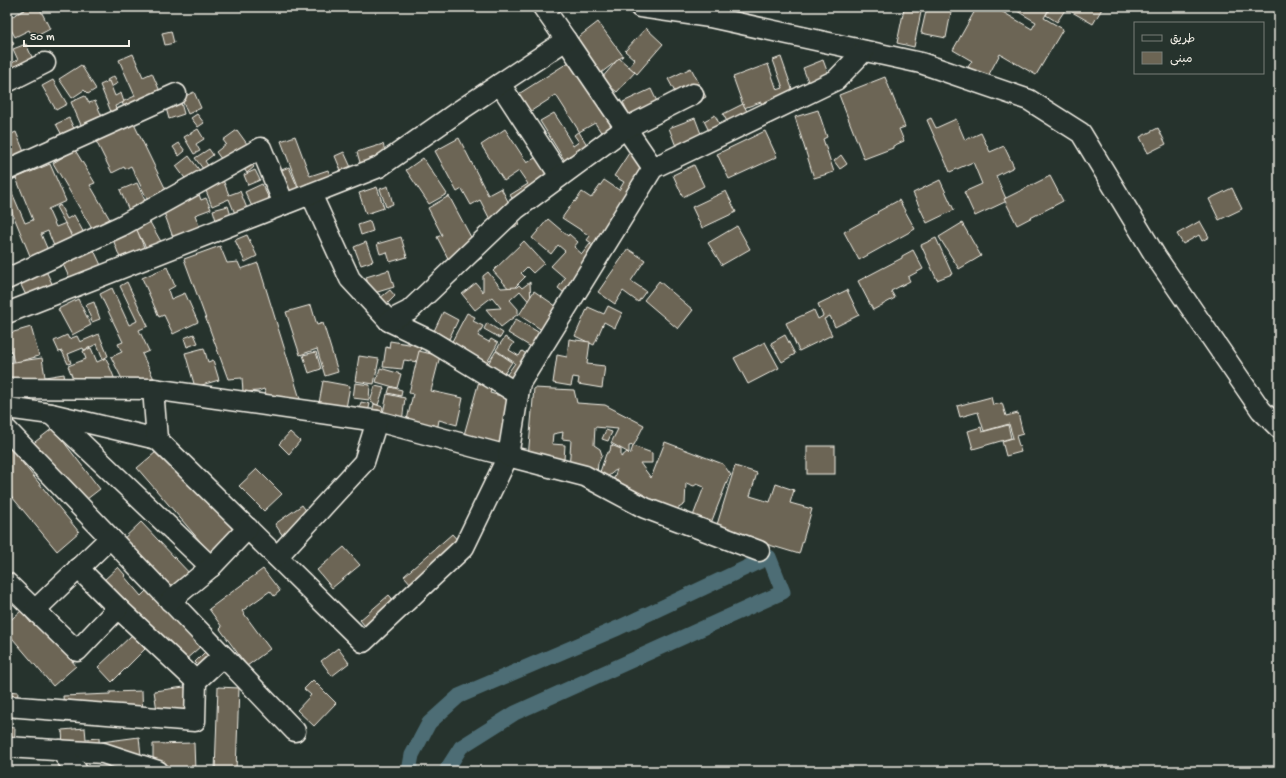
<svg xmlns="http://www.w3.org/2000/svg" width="1286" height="778" font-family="'Gochi Hand','Playpen Sans Arabic',sans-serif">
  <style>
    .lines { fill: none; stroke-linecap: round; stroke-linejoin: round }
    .canal { stroke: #4d6d74; stroke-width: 15 }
    .building { fill: #6c6554; stroke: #f4f1e8 }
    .minor-casing { stroke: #f4f1e8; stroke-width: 23 }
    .minor { stroke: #26332d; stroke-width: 20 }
  </style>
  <rect width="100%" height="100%" fill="#26332d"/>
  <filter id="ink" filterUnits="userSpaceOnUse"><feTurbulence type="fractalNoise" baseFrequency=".025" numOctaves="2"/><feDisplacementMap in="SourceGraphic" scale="8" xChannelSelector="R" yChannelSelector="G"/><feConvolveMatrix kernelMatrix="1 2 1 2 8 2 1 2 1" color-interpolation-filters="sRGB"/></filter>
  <g filter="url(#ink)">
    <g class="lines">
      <path class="canal" d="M409,771L412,755L429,723L459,696L618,628L769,557L783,592L515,713L461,747L447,769V771"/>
    </g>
    <g class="building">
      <path d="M30,7H39L50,29L33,38L29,30L15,37L7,22V19Z"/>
      <path d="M894,7H922L914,47L897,43L904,9Z"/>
      <path d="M926,7H952L946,38L921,33L927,7Z"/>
      <path d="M977,7H994L1032,29L1036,22L1010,7H1050L1044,18L1063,29L1036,75L1000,54L987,78L968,67L972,61L953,50Z"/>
      <path d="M1051,7H1067L1057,22L1046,15Z"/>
      <path d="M1074,7H1103L1093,24L1072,12Z"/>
      <path d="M598,22L623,56L601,73L576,39Z"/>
      <path d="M646,28L663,44L637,74L629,67L635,60L625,51Z"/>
      <path d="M171,31L174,43L165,45L162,33Z"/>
      <path d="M7,33L14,44L7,48Z"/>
      <path d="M26,44L36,66L7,90V65L18,60L13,49Z"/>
      <path d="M133,54L143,77L152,73L162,96L126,112L122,102L135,96L119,60Z"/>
      <path d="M577,57L628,138L612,149L595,123L579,132L596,159L573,174L540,121L554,113L567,133L566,134L573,146L579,142L574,135L579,131L556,95L528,113L517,95Z"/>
      <path d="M781,57L797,103L767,120L761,102L744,108L733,77L768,64L777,90L783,88L773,60Z"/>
      <path d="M619,58L635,72L617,92L601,79Z"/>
      <path d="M823,60L834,90L814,97L803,68Z"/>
      <path d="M81,65L96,89L88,94L84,90L72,98L59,79Z"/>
      <path d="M691,68L706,97L684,109L668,79Z"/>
      <path d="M114,76L118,83L111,87L107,80Z"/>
      <path d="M885,77L905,127L899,129L904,141L893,146V148L864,159L839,95Z"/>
      <path d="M53,80L67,104L56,110L42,86Z"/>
      <path d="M109,81L115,96L121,93L124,102L115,106L119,117L114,119L100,85Z"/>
      <path d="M651,89L666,120L638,133L623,102Z"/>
      <path d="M194,92L201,108L188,114L181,98Z"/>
      <path d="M85,96L89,103L95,101L105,123L84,132L71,102Z"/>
      <path d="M181,103L184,114L169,119L166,108Z"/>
      <path d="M743,104L753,122L733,133L723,114Z"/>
      <path d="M818,110L827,137L823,139L834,172L814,178L795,117Z"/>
      <path d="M197,114L204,123L198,127L191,118Z"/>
      <path d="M715,115L725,136L714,141L704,121Z"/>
      <path d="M69,118L76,133L64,139L56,124Z"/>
      <path d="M695,118L706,147L680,157L669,128Z"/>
      <path d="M931,118L936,128L956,119L965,140L981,133L990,152L1004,146L1014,167L996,176L1007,201L975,216L964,192L982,184L973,162L950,172L927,120Z"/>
      <path d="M133,122L168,194L149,203L131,166L125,169L124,167L112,173L94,137Z"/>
      <path d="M1158,128L1166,144L1148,153L1140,137Z"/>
      <path d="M198,129L204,139L196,144L200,151L194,154L184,137Z"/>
      <path d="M505,129L527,163L538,156L559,188L521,213L510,195L528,184L519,171L504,181L481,145Z"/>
      <path d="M237,130L250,148L224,163L216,152L226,144L223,140Z"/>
      <path d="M7,131L9,135L16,132L26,157L13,163L7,150Z"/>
      <path d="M765,131L777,157L729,179L717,154Z"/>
      <path d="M295,136L310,176L328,170L335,187L303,199L281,141Z"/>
      <path d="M459,138L488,195L501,188L520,224L498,235L480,200L471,205L462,189L457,192L435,151Z"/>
      <path d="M179,143L185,151L179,156L173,147Z"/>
      <path d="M383,144L389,165L363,173L357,152Z"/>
      <path d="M209,149L213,155L205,161L211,170L206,173L195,158Z"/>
      <path d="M75,150L95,183L90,185L112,223L95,234L53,163Z"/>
      <path d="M631,150L661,170L606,253L587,240L590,236L562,218L574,201L575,202L582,192L591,198L604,180L619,190L624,182L614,176Z"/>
      <path d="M344,152L355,176L345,180L335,156Z"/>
      <path d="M841,155L847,164L840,169L834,161Z"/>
      <path d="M189,156L200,171L187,181L176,166Z"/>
      <path d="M423,158L447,194L429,204L406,170Z"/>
      <path d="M247,159L254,167L247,173L241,165Z"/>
      <path d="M50,164L66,201L48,209L56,227L66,223L74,243L56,251L48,231L41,234L50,255L33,263L7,200V181L25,223L33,220L16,178Z"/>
      <path d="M694,165L704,186L683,197L673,175Z"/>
      <path d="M289,167L298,188L280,195L272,174Z"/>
      <path d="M255,170L260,180L248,185L244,175Z"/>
      <path d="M221,175L229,195L240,191L252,221L240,226L229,199L212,206L203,183Z"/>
      <path d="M1050,176L1063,201L1017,225L1004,199Z"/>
      <path d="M940,180L954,210L927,223L913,193Z"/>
      <path d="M137,183L147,205L130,213L120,190Z"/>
      <path d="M262,184L275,211L258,219L245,192Z"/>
      <path d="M388,186L393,204L386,207L380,189Z"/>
      <path d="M377,187L384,208L366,214L359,193Z"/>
      <path d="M1232,188L1242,209L1219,220L1209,199Z"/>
      <path d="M197,189L201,200L206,198L211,209L195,215L205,241L178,251L162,207Z"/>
      <path d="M726,191L736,212L702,228L692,207Z"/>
      <path d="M449,196L482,258L455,272L437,237L442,235L428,208Z"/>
      <path d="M899,200L915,229L859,260L844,232L878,213L877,212Z"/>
      <path d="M60,205L67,219L74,215L85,235L75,241L56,207Z"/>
      <path d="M228,206L235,229L220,234L213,210Z"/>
      <path d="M147,217L168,254L154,262L133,224Z"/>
      <path d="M548,219L568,236L569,234L578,242L574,247L582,254L590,244L603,254L575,302L558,288L565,278L551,266L565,251L558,245L551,254L532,238Z"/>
      <path d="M370,221L373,231L361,235L358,225Z"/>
      <path d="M1200,221L1209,237L1202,241L1199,235L1183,244L1177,234Z"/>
      <path d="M962,223L981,256L959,269L939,237Z"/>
      <path d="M135,225L150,262L131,269L126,255L120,258L111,234Z"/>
      <path d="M737,226L750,249L722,265L708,243Z"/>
      <path d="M247,235L257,256L245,262L235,240Z"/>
      <path d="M401,237L407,257L390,262L387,252L380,254L377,244Z"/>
      <path d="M936,238L952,274L937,280L921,245Z"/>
      <path d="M524,241L544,263L533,273L527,267L521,273L525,277L511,291L493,271Z"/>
      <path d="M366,242L373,261L361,265L354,247Z"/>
      <path d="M92,246L107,278L76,292L61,260Z"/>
      <path d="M220,246L227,263L238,262L241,269L258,263L301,402L269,403L264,389L258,391L243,392L242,378L228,379L184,259Z"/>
      <path d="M628,249L645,260L631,281L646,291L638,302L623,291L615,304L598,292Z"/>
      <path d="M913,250L923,269L908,277L910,281L891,291L895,298L873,310L858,281L902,258V256Z"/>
      <path d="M167,267L175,286L168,290L171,299L185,293L198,322L173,334L164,315L159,317L142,278Z"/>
      <path d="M389,270L394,287L371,294L366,277Z"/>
      <path d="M46,271L60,300L34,312L20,283Z"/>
      <path d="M488,272L501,288L517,287L519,285L522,288L530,282L531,304L520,291L510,300L518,309V314L501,327L486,309L501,308L492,297L475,310L462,294L476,283L483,292V276Z"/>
      <path d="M659,281L693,310L678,329L644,300Z"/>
      <path d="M127,282L148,326L139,330L149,351L142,354L155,381L126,387L111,357L122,352L118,344L123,342L100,294L112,288L129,325L137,321L120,286Z"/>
      <path d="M390,290L395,296L386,305L380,298Z"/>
      <path d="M847,290L859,315L835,327L830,316L824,319L832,335L799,351L786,323L814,310L818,319L823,316L818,304Z"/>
      <path d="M534,291L569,315L554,338L519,315Z"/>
      <path d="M78,299L91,325L72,335L58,309Z"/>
      <path d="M94,302L100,319L92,322L86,305Z"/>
      <path d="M311,305L317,325L323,323L338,372L325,376L317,349L300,355L286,312Z"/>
      <path d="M608,306L622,313L615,328L604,322L594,345L575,336L588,307L604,314Z"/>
      <path d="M443,312L458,320L449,339L434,331Z"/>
      <path d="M467,313L475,317L473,321L483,326L478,336L489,342L491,339L498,343L485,366L449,347Z"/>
      <path d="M516,319L550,339L541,353L508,333Z"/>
      <path d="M487,323L503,333L500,338L484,329Z"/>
      <path d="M31,327L39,356L14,363L7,334Z"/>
      <path d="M99,334L108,356L103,359L97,344L84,350L83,348L68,354L71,363L68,364L62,351L59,352L54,341L67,335L69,339L77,336L80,342Z"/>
      <path d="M194,334L198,343L187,347L184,338Z"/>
      <path d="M785,335L795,354L782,362L771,343Z"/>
      <path d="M505,337L514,343L509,350L519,356L522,351L538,362L519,391L503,380L515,363L496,350Z"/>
      <path d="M569,339L590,342L587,364L605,366L602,388L578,384L579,378L573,377L571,386L553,383L557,355L567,357Z"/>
      <path d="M390,341L421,346L418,362L404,360L402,369L383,367L386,347L389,348Z"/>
      <path d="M765,342L779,368L748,384L734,358Z"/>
      <path d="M91,348L97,362L106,358L118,387L79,394L68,366L86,359L83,351Z"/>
      <path d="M204,348L208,362L213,360L219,380L195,387L185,353Z"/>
      <path d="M419,351L440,356L431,391L463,398L457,425L439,420L437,431L406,424L413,394L409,393Z"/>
      <path d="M496,351L512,362L500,380L484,370Z"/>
      <path d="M316,352L321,369L309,373L303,355Z"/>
      <path d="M359,356L379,359L374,384L355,381Z"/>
      <path d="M42,358L45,377L64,374L66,387L7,384V363Z"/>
      <path d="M380,368L401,374L397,388L376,382Z"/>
      <path d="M323,381L350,386L346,408L319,403Z"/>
      <path d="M479,381L493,385L490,393L520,401L505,454L462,442Z"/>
      <path d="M355,383L370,385L369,400L353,398Z"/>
      <path d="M375,386L384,388L378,405L370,402Z"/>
      <path d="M390,387L402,390L401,396L388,393Z"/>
      <path d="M534,388L574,390L577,403L605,405L644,425L634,445L629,446V453L611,443L618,429L595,427L594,445L600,449L602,455L598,463L597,474L569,470L571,440L562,439L563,432L553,434L552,444L565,445L564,460L528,458Z"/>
      <path d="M387,394L405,398L402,422L382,418Z"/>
      <path d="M991,397L993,405L1002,403L1006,416L1018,413L1023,434L1016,436L1021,452L1006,456L1002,441L1013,438L1009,424L984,431L978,412L960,417L957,406Z"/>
      <path d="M361,402L370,404L367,416L358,414Z"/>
      <path d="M374,404L383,407L380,419L371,416Z"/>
      <path d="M1008,425L1011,438L973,449L968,431L981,427L982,432Z"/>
      <path d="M53,428L100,489L78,506L31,445Z"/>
      <path d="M606,430L612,432L608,441L602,439Z"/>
      <path d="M290,432L300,441L289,454L279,444Z"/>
      <path d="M665,442L723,464L731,475L729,477L711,523L693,516L704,487L697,484L694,486L686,483L685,504L674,511L611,487L617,469L606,478L599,475L606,454L610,451L611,445L621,449V457L627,452L630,455L633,446L652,453V463H640L651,478Z"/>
      <path d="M7,444L79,532L57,551L7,491Z"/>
      <rect x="807" y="446" width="28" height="28"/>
      <path d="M162,447L237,534L212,555L137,468Z"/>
      <path d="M735,466L757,473L750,496L770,502L776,484L794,490L790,503L812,509L799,554L746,538L716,528Z"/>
      <path d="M257,469L282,494L264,511L239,486Z"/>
      <path d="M302,505L315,523L287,542L275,524Z"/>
      <path d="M141,522L193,577L168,593L119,543Z"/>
      <path d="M452,534L461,544L419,593L404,576Z"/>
      <path d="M344,547L360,565L332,588L317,570Z"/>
      <path d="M118,567L125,575L124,576L141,596L150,587L201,646L176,668L102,582Z"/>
      <path d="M263,569L280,591L274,596L270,591L242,611L270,649L247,666L220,629L222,627L209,609Z"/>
      <path d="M389,595L403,611L373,636L360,620Z"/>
      <path d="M21,611L31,623L37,618L76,666L53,686L7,632V623Z"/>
      <path d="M132,635L145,649L112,682L98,667Z"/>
      <path d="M209,648L218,658L204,671L195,662Z"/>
      <path d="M338,648L349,663L332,676L321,661Z"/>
      <path d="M313,680L336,703L314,726L297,710L311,695L304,689Z"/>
      <path d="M192,686L195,712L158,717L154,691Z"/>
      <path d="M218,687L239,688L236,771H215Z"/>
      <path d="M7,691L18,692L16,718L7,717Z"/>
      <path d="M142,691L143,718L65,722L63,696L110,694V692Z"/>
      <path d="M7,727L15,728L14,756H7Z"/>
      <path d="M85,728L86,739L99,738L100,757L64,759L62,730Z"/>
      <path d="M139,737L141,755L104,760L101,742Z"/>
      <path d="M194,743L195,771H153V744Z"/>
    </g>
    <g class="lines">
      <g class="minor-casing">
        <g id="minor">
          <path d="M640,7L710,17L921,63L1029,100L1081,133L1156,257L1261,410L1279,428"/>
          <path d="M566,40L653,168"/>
          <path d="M7,82L45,63"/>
          <path d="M500,84L560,176"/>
          <path d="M7,170L176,94"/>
          <path d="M311,194L350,279L389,321L431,341L518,394"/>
          <path d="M7,279L121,226L261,148L284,204"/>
          <path d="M7,313L379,167L459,111L566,40L543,7"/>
          <path d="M389,321L409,311L516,209L626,128L693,94"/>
          <path d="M7,388L153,389L377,421L508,456L464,547L363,642L157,439L51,414L7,408"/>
          <path d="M153,389L157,439"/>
          <path d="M51,414L211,567"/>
          <path d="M7,430L295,731"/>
          <path d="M759,551L645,508L585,476L508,456L520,383L653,168L836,80L864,51"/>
          <path d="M277,557L364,462L377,421"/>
          <path d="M78,568L118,608L196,681"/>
          <path d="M7,583L77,651L118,608"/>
          <path d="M170,601L211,567L248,528"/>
          <path d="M35,610L110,538"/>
          <path d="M7,706L195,721L196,681L223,656"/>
          <path d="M7,747L103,753L158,771"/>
          <path d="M60,750L77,771"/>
        </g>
      </g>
      <use href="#minor" class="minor"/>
    </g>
  </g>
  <rect width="1286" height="778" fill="none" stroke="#26332d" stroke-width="24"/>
  <rect x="12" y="12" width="1262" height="754" fill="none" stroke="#f4f1e8" stroke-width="1.5" filter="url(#ink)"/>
  <rect x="1134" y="22" width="130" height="52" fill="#26332d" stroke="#787f78"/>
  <rect x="1142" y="35" width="20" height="6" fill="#26332d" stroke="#787f78"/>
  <text x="1170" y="42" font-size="12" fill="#f4f1e8">طريق</text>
  <rect x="1142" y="52" width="20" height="12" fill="#6c6554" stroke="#787f78"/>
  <text x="1170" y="62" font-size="12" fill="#f4f1e8">مبنى</text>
  <path d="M24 40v6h105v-6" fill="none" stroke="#f4f1e8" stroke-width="2"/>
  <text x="30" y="40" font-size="12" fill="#f4f1e8" stroke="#26332d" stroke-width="3" paint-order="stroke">50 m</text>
</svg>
